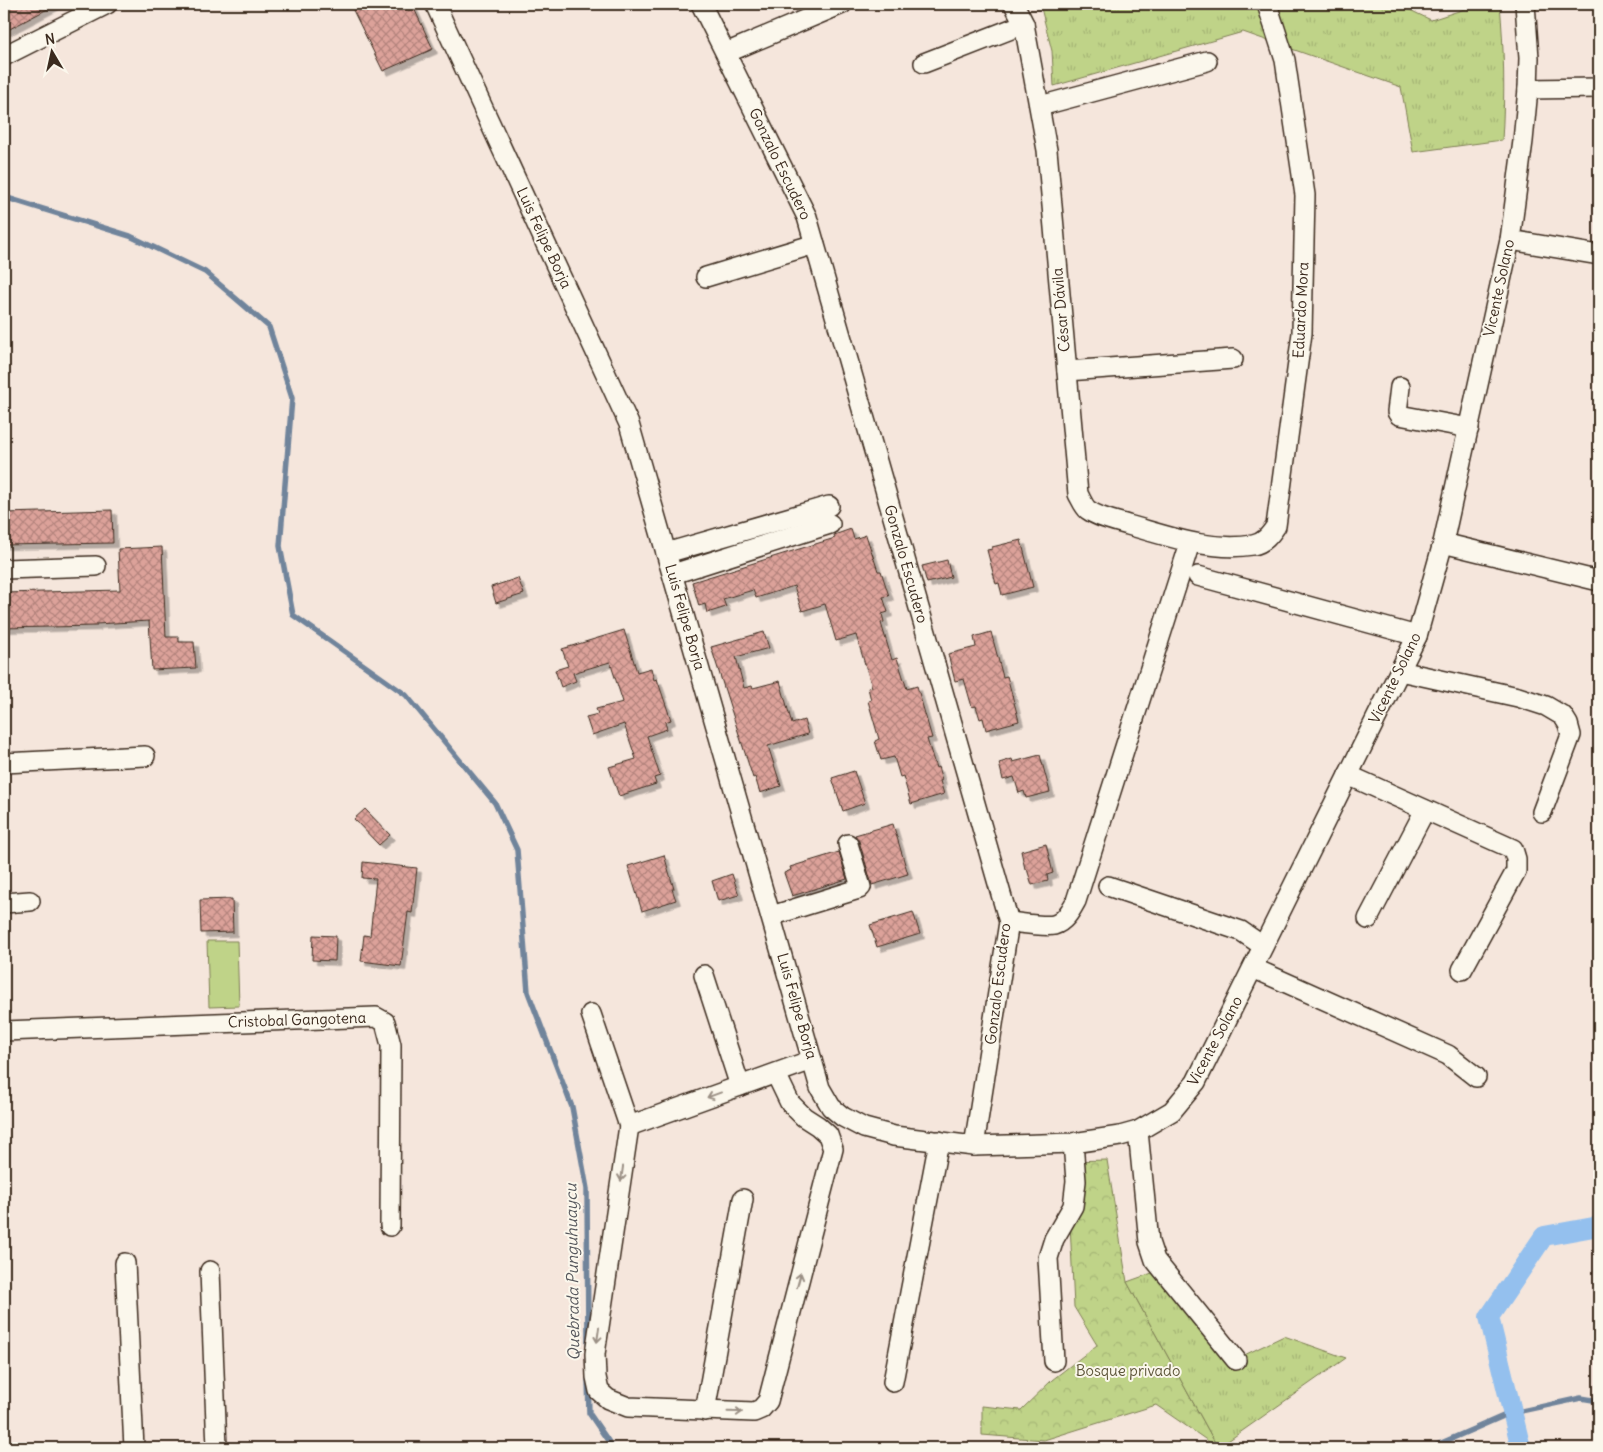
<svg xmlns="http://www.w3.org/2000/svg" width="1603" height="1452" font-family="Delius,sans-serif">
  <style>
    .grass { fill: #bfd388; stroke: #7d7e53 }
    .forest { fill: url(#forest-crowns); stroke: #7d7e53 }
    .park { fill: url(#park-tufts); stroke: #7d7e53 }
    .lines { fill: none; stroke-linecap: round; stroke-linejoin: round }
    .stream { stroke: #70849b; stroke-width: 5.5 }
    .canal { stroke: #94c0ee; stroke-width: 20 }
    .building { fill: url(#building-cross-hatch); stroke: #3b2a1e; filter: url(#shadow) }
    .minor-casing { stroke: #3b2a1e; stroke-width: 22 }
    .minor { stroke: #fbf7ec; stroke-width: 19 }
    .oneway { stroke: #9b9085 }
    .labels { text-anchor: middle; stroke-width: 4; stroke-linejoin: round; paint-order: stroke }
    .street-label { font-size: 15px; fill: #3b2a1e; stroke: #fbf7ec }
    .park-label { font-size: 15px; fill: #5c5438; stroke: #fbf7ec }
    .water-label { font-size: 16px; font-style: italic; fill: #56575c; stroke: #fbf7ec }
  </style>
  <defs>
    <pattern id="forest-crowns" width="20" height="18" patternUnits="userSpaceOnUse" patternTransform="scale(1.25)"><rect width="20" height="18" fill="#bfd388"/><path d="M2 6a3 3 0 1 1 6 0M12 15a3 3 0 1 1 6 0" fill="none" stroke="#a5b575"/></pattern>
    <pattern id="park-tufts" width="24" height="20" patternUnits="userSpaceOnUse" patternTransform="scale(1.25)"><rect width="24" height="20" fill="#bfd388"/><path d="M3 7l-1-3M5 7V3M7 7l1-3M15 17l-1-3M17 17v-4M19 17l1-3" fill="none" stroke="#a5b575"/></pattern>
    <pattern id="building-cross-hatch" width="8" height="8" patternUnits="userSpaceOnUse" patternTransform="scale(1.25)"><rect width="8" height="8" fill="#dca29a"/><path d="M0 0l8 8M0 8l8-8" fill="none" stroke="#b4847d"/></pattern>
    <filter id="shadow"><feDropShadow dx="4.5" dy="4.5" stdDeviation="0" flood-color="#0004"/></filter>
  </defs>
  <rect width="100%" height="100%" fill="#f5e6dc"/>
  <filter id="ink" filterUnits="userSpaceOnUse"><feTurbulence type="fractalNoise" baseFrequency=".02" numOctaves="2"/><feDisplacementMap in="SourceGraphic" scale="10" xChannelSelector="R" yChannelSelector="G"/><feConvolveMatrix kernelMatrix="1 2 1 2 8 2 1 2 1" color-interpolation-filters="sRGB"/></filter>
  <g filter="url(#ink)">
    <path class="grass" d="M207,941H237L239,1006L209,1007Z"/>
    <path class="forest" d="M1107,1160L1127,1282L1218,1448L1156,1405L1044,1440L982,1435V1406L1021,1410L1052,1380L1097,1345L1074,1307L1067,1161Z"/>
    <g class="park">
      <path d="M1040,4H1397L1431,20L1480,4H1500C1504,49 1505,95 1502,140L1413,152L1401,87L1243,32L1054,86L1052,51Z"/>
      <path d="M1152,1273L1236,1359L1284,1336L1346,1358L1218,1448L1127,1282Z"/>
    </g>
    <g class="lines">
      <g class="stream">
        <path d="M4,197L130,236L205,272L269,327L292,398L280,546L293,615L406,695L495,803L517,850L528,992L572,1107L587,1189L588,1345"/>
        <path d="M588,1379L589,1413L613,1448"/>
        <path d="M1430,1448L1508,1414L1581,1398L1599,1401"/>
      </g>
      <path class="canal" d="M1521,1448L1489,1317L1544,1236L1599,1226"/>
    </g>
    <g class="building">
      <path d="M4,4H57L4,32Z"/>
      <path d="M350,4H412L433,49L383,71Z"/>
      <path d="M112,510L113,543L4,545V513Z"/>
      <path d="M851,529L854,539L866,535L878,571H881L889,596L883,597L888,612L882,614L884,622L881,623L892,660L897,658L907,689L917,686L932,738L927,739L936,768L938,767L942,780L940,781L944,794L911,804L903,776L900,777L894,757L881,760L875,741L879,739L868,701L871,700L868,688L872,687L856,635L836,641L825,604L802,611L794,586L756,598L753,590L723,599L726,607L707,613L705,604L699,606L692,582L835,538L834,535Z"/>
      <path d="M1021,540L1033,587L1002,595L999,583L996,584L987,550L992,549V547Z"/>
      <path d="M162,547L166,637H179V642H194L196,668L152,670L149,621L96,624V626L4,628V593L120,590L118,549Z"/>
      <path d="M947,560L951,577L927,583L922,566Z"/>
      <path d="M518,578L524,594L496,603L491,587Z"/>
      <path d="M624,630L637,672L651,668L654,680L657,679L671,720L665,722L667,729L647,736L660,776L654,778L656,784L619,796L609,767L636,759L624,724L592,735L586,717L598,714L596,709L623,702L610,662L573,673L576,681L561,687L555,670L568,666L562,649Z"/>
      <path d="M764,632L769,648L736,657L744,688L752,686L753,688L780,681L792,724L804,720L808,734L768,746L781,786L760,793L755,777L753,778L711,647Z"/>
      <path d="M991,632L1003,677L1007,676L1019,721L986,730L983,718L980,719L976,706L972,707L964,679L955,681L948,654L976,647L974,637Z"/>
      <path d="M1040,755L1050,792L1026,798L1024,791L1019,793L1014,777L1003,780L999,763L1012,759L1013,762Z"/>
      <path d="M854,771L865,803L843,811L832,778Z"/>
      <path d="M365,809L390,835L379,845L354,819Z"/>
      <path d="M893,824L908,874L872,885L859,841L855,835Z"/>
      <path d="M1046,844L1053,873L1047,875L1048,881L1032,885L1027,869H1025L1021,851Z"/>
      <path d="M839,852L847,879L792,896L784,873L791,870L790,867Z"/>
      <path d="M664,855L674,889H672L676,900L642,911L628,866Z"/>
      <path d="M363,862L417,868L412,913L408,912L401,966L361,961L364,935L370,936L376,879L362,878Z"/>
      <path d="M732,874L739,895L718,901L712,881Z"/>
      <path d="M232,899L233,932L201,933L200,900Z"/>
      <path d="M913,912L920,934L877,947L870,925Z"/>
      <path d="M313,935L336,936L335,961L312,960Z"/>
    </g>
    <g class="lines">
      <g class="minor-casing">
        <g id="minor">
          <path d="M435,4L629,424L820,1088L831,1107L843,1117L864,1128L894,1136L974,1146L1073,1143L1120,1136L1138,1131L1172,1111L1196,1082L1417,636L1443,543L1510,240L1523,141L1528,89L1529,58L1525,4"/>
          <path d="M701,4L807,217L1009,922L974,1146"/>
          <path d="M1014,4L1024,24L1047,150L1078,494C1081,499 1084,507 1088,510C1099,518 1115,521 1128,525C1168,536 1210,552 1253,545C1264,543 1270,535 1276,526L1302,333L1305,195L1285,60L1267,4"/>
          <path d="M726,53L842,4"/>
          <path d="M4,56L107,4"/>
          <path d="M924,63L1024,24"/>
          <path d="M1528,89L1599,88"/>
          <path d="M1040,106L1207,61"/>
          <path d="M1510,240L1599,255"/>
          <path d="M706,277L815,244"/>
          <path d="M1067,371L1233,359"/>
          <path d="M1400,387L1397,412L1399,415L1469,428"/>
          <path d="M1443,543L1599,581"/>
          <path d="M666,553L829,506"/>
          <path d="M4,569L96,566"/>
          <path d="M673,574L830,524"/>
          <path d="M1198,576L1417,636"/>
          <path d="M1400,671L1518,697L1546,706L1563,716L1568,724L1571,735L1542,812"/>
          <path d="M4,763L145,756"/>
          <path d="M1348,775L1513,849L1516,859V871L1462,970"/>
          <path d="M1108,886L1241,931L1263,946"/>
          <path d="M4,903L30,901"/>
          <path d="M771,916L859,889L861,887L848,844"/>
          <path d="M1368,919L1425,810"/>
          <path d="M1009,922C1019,923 1046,927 1054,925C1065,922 1071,910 1076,901L1190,543"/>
          <path d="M1253,968L1448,1055L1476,1077"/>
          <path d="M704,975L740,1086"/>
          <path d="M591,1014L629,1126L595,1354L596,1377L599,1391L608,1399L628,1407L754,1412L761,1409L768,1401L833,1149L828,1135L818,1126L804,1117L790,1103L776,1074"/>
          <path d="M4,1031L376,1017L385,1022L391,1045L390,1226"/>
          <path d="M629,1126L812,1060"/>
          <path d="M1138,1131L1149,1242L1155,1260L1236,1360"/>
          <path d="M125,1263L134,1448"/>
          <path d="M210,1271L217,1448"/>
          <path d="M1054,1361L1048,1258L1054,1239L1073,1206L1076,1181L1073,1143"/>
          <path d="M893,1382L939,1141"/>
          <path d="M705,1411L743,1199"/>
        </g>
      </g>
      <use href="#minor" class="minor"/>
    </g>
    <defs><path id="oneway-shaft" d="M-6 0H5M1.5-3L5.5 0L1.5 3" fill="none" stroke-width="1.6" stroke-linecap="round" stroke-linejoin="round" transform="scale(1.25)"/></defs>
    <g class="oneway">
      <use href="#oneway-shaft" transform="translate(714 1095) rotate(160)"/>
      <use href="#oneway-shaft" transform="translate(622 1174) rotate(98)"/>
      <use href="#oneway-shaft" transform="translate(799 1280) rotate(-75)"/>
      <use href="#oneway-shaft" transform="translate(598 1335) rotate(98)"/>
      <use href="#oneway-shaft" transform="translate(735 1412) rotate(1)"/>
    </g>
  </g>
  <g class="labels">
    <g class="street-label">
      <text transform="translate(780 164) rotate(64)" y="5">Gonzalo Escudero</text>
      <text transform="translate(544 238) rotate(65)" y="5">Luis Felipe Borja</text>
      <text transform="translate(1499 288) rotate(-78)" y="5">Vicente Solano</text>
      <text transform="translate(1061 310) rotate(-95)" y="5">César Dávila</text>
      <text transform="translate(1301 310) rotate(-87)" y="5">Eduardo Mora</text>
      <text transform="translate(906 564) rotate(74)" y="5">Gonzalo Escudero</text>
      <text transform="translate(685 617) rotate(74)" y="5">Luis Felipe Borja</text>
      <text transform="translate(1395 678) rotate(-64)" y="5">Vicente Solano</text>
      <text transform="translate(998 984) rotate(-83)" y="5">Gonzalo Escudero</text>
      <text transform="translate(797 1006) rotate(74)" y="5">Luis Felipe Borja</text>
      <text transform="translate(297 1020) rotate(-2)" y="5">Cristobal Gangotena</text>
      <text transform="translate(1215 1041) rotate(-62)" y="5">Vicente Solano</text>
    </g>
    <g class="park-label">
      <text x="1128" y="1376">Bosque privado</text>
    </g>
    <g class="water-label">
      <text transform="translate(572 1272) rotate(-91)" y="6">Quebrada Punguhuaycu</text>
    </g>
  </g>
  <rect width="1603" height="1452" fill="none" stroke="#fbf7ec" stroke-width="20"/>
  <rect x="10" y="10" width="1583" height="1432" fill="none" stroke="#3b2a1e" stroke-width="2" filter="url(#ink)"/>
  <g transform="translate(52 52) rotate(351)" stroke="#fbf7ec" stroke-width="4" paint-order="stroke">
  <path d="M0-4L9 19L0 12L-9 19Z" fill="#3b2a1e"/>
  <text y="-8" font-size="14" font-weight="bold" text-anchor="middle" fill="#3b2a1e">N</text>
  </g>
</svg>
